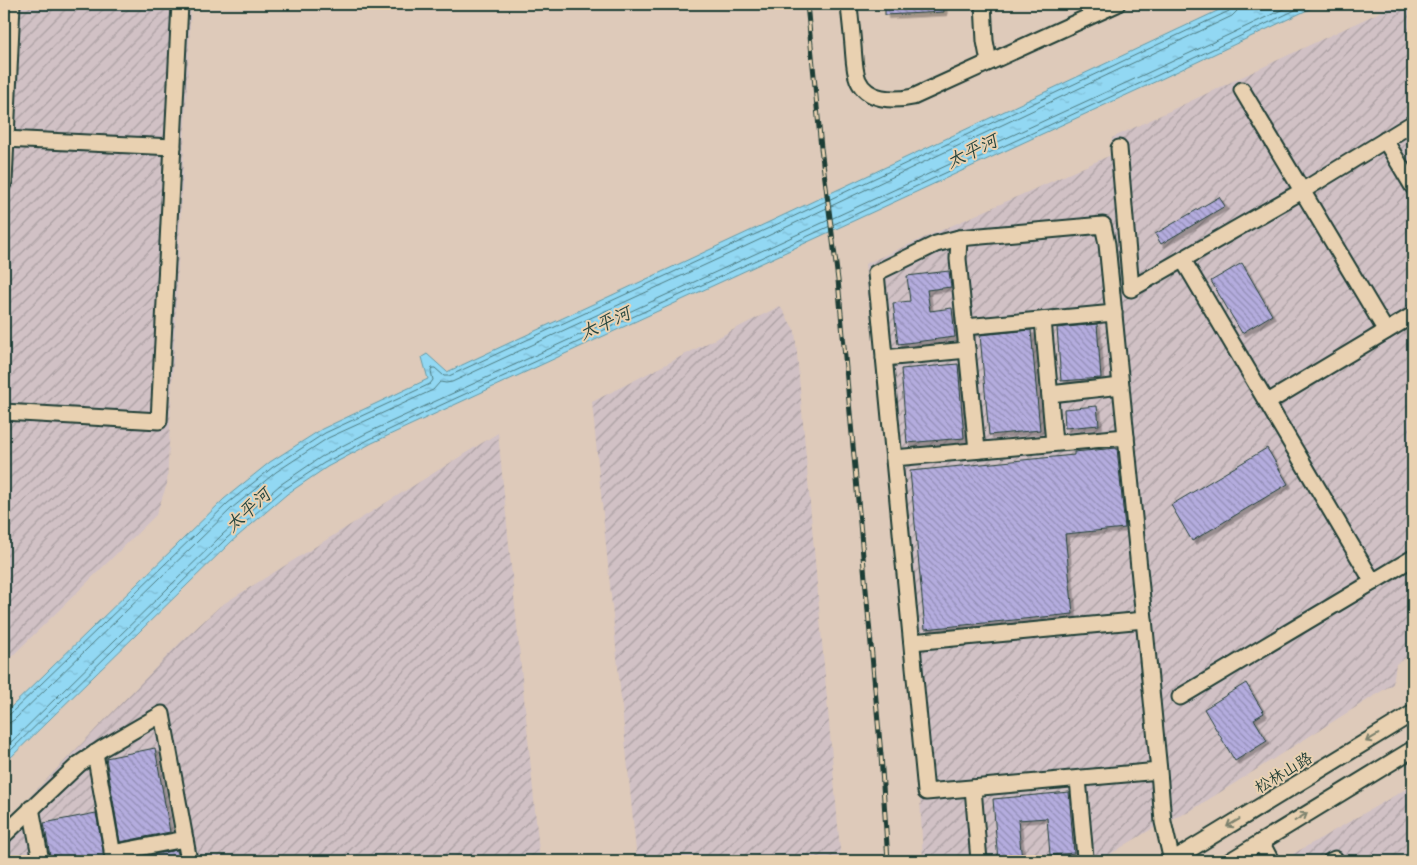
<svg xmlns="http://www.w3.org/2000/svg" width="1417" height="865" font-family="'Playpen Sans','LXGW WenKai TC',sans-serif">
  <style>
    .industrial { fill: url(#industrial-furrows) }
    .water { fill: url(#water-ripples); stroke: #649aa7 }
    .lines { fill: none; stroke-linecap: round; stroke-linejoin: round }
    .shore { stroke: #4d7b80; stroke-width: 1 }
    .building { fill: url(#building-back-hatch); stroke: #1f3d34; filter: url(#shadow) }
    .minor-casing { stroke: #1f3d34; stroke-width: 19 }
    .minor { stroke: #e9d1b1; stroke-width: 15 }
    .rail-casing { stroke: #1f3d34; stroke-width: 5 }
    .rail { stroke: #e9d1b1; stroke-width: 3; stroke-dasharray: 9; stroke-linecap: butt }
    .oneway { stroke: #7a806c }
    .labels { text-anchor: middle; stroke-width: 4; stroke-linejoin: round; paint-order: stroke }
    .street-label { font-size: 16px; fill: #1f3d34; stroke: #e9d1b1 }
    .water-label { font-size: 18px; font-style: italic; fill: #25453e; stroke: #e9d1b1 }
  </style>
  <defs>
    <pattern id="industrial-furrows" width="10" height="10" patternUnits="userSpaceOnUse" patternTransform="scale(1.25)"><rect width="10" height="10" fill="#d1c1c5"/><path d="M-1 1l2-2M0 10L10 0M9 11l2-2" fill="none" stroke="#a99ea1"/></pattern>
    <pattern id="water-ripples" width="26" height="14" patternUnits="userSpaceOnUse" patternTransform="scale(1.25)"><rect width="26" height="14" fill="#92d8f3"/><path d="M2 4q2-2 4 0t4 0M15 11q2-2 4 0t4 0" fill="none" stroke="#7dbad1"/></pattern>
    <pattern id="building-back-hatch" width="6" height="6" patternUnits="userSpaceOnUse" patternTransform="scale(1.25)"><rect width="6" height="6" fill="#b4acde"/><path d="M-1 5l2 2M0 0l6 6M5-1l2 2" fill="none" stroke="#928db5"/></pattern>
    <filter id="shadow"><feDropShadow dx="3.5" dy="3.5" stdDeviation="0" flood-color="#0004"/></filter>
  </defs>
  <rect width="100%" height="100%" fill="#decaba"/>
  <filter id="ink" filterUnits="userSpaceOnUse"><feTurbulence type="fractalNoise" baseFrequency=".02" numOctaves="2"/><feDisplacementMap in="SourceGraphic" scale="10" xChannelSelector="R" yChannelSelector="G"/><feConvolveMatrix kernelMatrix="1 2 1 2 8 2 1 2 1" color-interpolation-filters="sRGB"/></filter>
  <g filter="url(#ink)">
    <g class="industrial">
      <path d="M4,4H191L167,484L156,515L4,664Z"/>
      <path d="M1397,4H1413V653L1396,664L1393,684L1187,813L1163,822L1099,861H923L920,796L865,264L1111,155L1112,138Z"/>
      <path d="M780,306L795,331L841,861H637L592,402Z"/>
      <path d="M498,433L540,861H4V823L180,643L220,606Z"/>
      <path d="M1413,785V861H1281Z"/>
    </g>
    <path class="water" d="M1232,4H1320L1159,80L441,411L372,443L327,467L287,494L231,542L4,764V714L224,499L270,462L322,429L428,379L422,357L427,354L447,372L767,223Z"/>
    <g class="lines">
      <g class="shore">
        <path d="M4,717L9,715L228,503L273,467L325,433L430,384L433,380L431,371L432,368H435L444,376H449L769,228L1229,11L1232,8V4"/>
        <path d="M4,723H9L14,720L232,508L276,472L328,438L433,390L440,382L446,383L452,382L772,234L1232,16L1237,11L1239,4"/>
        <path d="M4,749L223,534L280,485L321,457L367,433L436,401L1154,70L1294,4"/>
        <path d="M4,757L227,538L283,490L324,463L370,439L439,406L1156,76L1308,4"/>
      </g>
    </g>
    <g class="building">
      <path d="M885,4H943L944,12L885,15Z"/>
      <path d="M1219,197L1225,206L1161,244L1155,234Z"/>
      <path d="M1242,263L1272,315L1242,333L1211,281Z"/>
      <path d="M949,271L951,287L927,290L930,311L952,308L955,337L898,344L893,303L910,301L907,276Z"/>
      <path d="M1097,324L1101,378L1061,381L1057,328Z"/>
      <path d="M1031,330L1040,430L989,435L980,335Z"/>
      <path d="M958,364L964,438L907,443L901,369Z"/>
      <path d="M1097,406L1099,425L1065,428L1064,409Z"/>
      <path d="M1117,448L1125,528L1065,534L1073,614L925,629L910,471L1074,455V452Z"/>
      <path d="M1267,448L1288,484L1192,541L1171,505Z"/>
      <path d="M1246,683L1264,713L1254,719L1267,741L1235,761L1204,709Z"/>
      <path d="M155,748L170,832L120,842L106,758Z"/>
      <path d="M1069,792L1074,853L1050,855L1047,818L1018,820L1022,861H998L993,799Z"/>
      <path d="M96,813L105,861H51L44,823Z"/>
      <path d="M177,850L180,861H125V860Z"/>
    </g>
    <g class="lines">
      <g class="minor-casing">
        <g id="minor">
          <path d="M849,4C850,18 852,32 853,46C854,57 854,70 858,80C867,101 894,101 913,97L1117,4"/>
          <path d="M983,4L985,41L989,62"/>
          <path d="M1242,90L1386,331"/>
          <path d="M4,139L173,147"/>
          <path d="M1385,140L1413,187"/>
          <path d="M1119,148L1131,289L1302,191L1413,123"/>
          <path d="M4,182L12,4"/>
          <path d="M959,238L958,259L977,450"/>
          <path d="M1183,260L1373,582"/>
          <path d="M1043,320L1054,443"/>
          <path d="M965,327L1114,313"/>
          <path d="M884,358L967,350"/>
          <path d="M1050,394L1121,386"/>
          <path d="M1268,402L1413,315"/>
          <path d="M4,412L159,421L180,4"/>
          <path d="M894,458L1126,437"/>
          <path d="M912,642L1144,620"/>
          <path d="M1180,697L1413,558"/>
          <path d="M95,753L114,861"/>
          <path d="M1159,771L926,792L876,273L936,244L959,238L1103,225L1107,244L1159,771L1163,822L1172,861"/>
          <path d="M1078,779L1085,857L1083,861"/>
          <path d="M973,788L979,861"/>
          <path d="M31,808L41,861"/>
          <path d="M4,835L79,764L103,748L162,714L185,839L112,853"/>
          <path d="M185,839L189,861"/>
          <path d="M1261,842L1271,861"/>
          <path d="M1171,861L1413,713"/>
          <path d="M1230,861L1413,749"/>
          <path d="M1331,861L1335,859L1336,861"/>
        </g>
      </g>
      <use href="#minor" class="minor"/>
      <g class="rail-casing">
        <path id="rail" d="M807,4L821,148L838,280L881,755L888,861"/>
      </g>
      <use href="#rail" class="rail"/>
    </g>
    <defs><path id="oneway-shaft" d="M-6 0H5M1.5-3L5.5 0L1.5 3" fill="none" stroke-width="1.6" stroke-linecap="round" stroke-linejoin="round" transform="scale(1.25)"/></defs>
    <g class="oneway">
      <use href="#oneway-shaft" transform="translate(1372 738) rotate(149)"/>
      <use href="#oneway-shaft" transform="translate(1301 817) rotate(-32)"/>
      <use href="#oneway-shaft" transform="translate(1233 823) rotate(149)"/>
    </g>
  </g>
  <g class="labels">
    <g class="street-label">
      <text transform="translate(1283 772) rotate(-31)" y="6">松林山路</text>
    </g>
    <g class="water-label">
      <text transform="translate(972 151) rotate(-26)" y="6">太平河</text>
      <text transform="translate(605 323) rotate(-25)" y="6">太平河</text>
      <text transform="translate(248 510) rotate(-43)" y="6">太平河</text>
    </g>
  </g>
  <rect width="1417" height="865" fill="none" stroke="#e9d1b1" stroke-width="20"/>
  <rect x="10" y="10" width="1397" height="845" fill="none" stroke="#1f3d34" stroke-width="2" filter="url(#ink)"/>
</svg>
